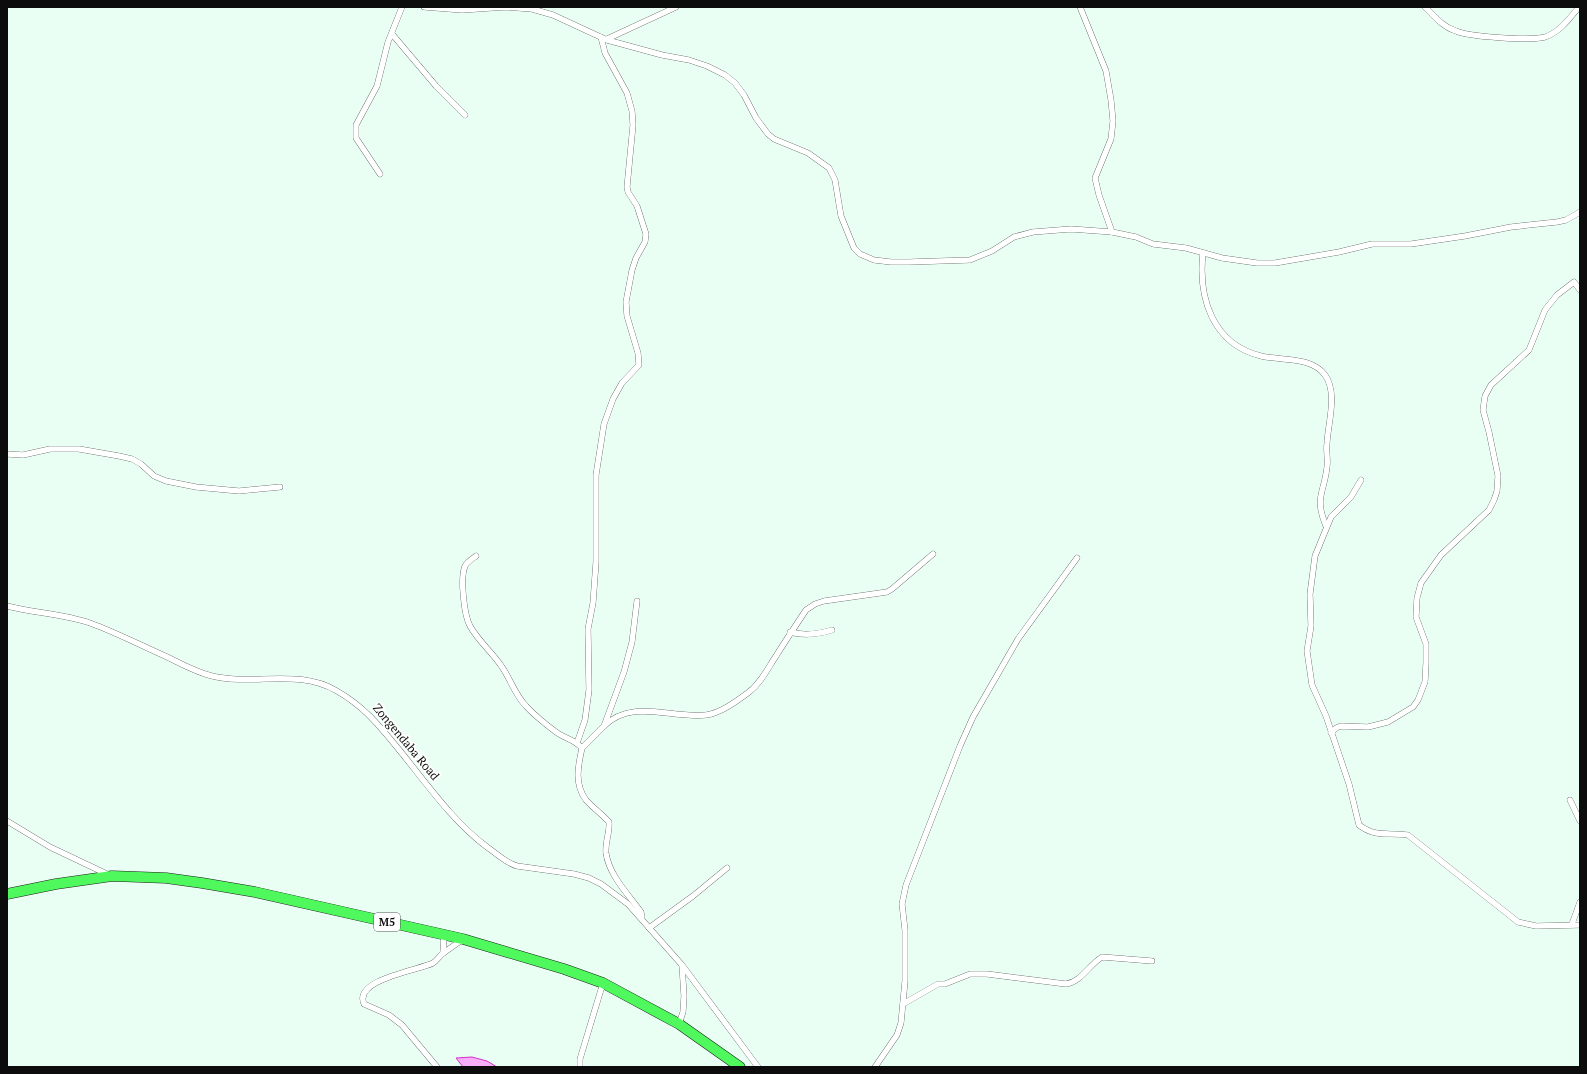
<svg xmlns="http://www.w3.org/2000/svg" width="1587" height="1074" font-family="'PT Serif',serif">
  <style>
    .water { fill: #f8aef8; stroke: #d133cc }
    .lines { fill: none; stroke-linecap: round; stroke-linejoin: round }
    .street-casing { stroke: #3f3f3f; stroke-width: 6 }
    .highway-casing { stroke: #1d1d1d; stroke-width: 11 }
    .street { stroke: #fff; stroke-width: 5.5 }
    .highway { stroke: #4ff95d; stroke-width: 10 }
    .labels { text-anchor: middle; stroke-width: 4; stroke-linejoin: round; paint-order: stroke }
    .shield { fill: #fff; stroke: #555; stroke-width: 1 }
    .shield-label { font-size: 11px; font-weight: bold; fill: #0c0c0c }
    .street-label { font-size: 12px; fill: #0c0c0c; stroke: #fff }
  </style>
  <rect width="100%" height="100%" fill="#eafff3"/>
  <path class="water" d="M472,1057L487,1061L497,1067H463L456,1058Z"/>
  <g class="lines">
    <g class="street-casing">
      <g id="street">
        <path d="M424,7L462,10L506,7L532,9L553,15L607,40L662,55L689,60L707,66L725,75L735,83L744,95L756,118L768,134L774,139L808,153L829,168L835,180L841,216L854,248L860,254L874,260L891,262H909L970,260L992,251L1014,237L1033,232L1071,229L1112,232L1136,237L1153,244L1186,248L1222,258L1257,263H1275L1339,252L1372,244H1411L1465,236L1511,227L1557,222L1566,220L1580,212"/>
        <path d="M1080,7L1106,71L1111,100L1113,121L1111,139L1095,178L1099,195L1112,232"/>
        <path d="M1425,7C1434,16 1443,27 1456,31C1470,37 1531,41 1545,37C1560,32 1569,19 1579,7"/>
        <path d="M392,34L436,86L465,115"/>
        <path d="M607,39L676,7"/>
        <path d="M380,174L356,138V125L377,86L388,42L402,7"/>
        <path d="M1203,253C1198,297 1212,344 1261,356C1281,361 1311,356 1325,375C1338,393 1328,423 1327,443C1326,451 1328,459 1327,467C1324,494 1314,497 1326,526"/>
        <path d="M7,454L23,455L50,449H79L119,456L132,459L141,464L154,476L166,481L196,487L239,491L280,487"/>
        <path d="M1361,480L1351,497L1331,517L1315,556L1310,594L1311,626L1307,651L1312,685L1326,716L1349,784L1359,825C1376,838 1388,832 1408,835L1518,922L1536,926L1580,925"/>
        <path d="M476,556C472,559 467,562 465,566C460,578 464,615 470,626C479,642 493,653 502,667C511,680 515,695 526,706C533,714 550,728 559,734C567,739 575,740 582,748C578,766 574,784 586,800C593,808 602,814 609,822C610,832 605,842 606,853C609,875 628,894 641,912L642,917"/>
        <path d="M7,606C34,613 63,614 90,623C115,632 140,645 165,656C180,663 195,672 212,676C254,686 298,668 337,691C363,706 377,723 396,746C425,781 451,820 487,847C497,854 506,863 517,866L574,874L589,878L601,884L628,904L682,965L684,996L683,1012L679,1024"/>
        <path d="M790,632C804,636 819,634 832,630"/>
        <path d="M604,726C633,698 671,719 706,715C721,713 737,701 749,692C761,683 768,668 776,656C786,640 796,625 806,610L815,604L824,601L887,592L892,589L933,554"/>
        <path d="M1331,733L1336,728L1341,726L1368,727L1388,722L1413,707L1418,700L1425,682L1426,663V644L1416,617L1417,598L1421,583L1441,555L1489,510L1494,500L1497,491L1498,476L1489,432L1483,410L1485,396L1491,385L1529,350L1545,310L1557,295L1574,282L1580,290"/>
        <path d="M577,743L585,720L589,690L588,629L593,603L596,562V475L604,424L613,399L622,383L639,365L638,353L627,316L626,302L632,270L636,258L645,242L646,234L637,206L628,192L627,187L633,125L632,111L627,93L605,53L601,37"/>
        <path d="M582,748L604,726L624,672L632,642L637,601"/>
        <path d="M1570,800L1580,821"/>
        <path d="M7,821L50,847L109,875"/>
        <path d="M1572,924L1580,902"/>
        <path d="M649,928L693,896L727,868"/>
        <path d="M443,953L444,935"/>
        <path d="M682,965L758,1067"/>
        <path d="M903,1004L938,984H945L970,974H987L1066,984C1081,982 1089,965 1102,957L1152,961"/>
        <path d="M437,1067L402,1025L389,1015L364,1004C353,979 420,970 433,963C436,961 439,957 442,954C449,949 456,944 462,940"/>
        <path d="M580,1067V1059L603,983"/>
        <path d="M875,1067L897,1035L901,1023L905,981V930L902,904L906,885L960,746L973,717L1018,639L1077,558"/>
      </g>
    </g>
    <g class="highway-casing">
      <path id="highway" d="M7,894L56,884L112,876L166,878L202,883L255,892L463,939L564,969L603,983L679,1024L740,1067"/>
    </g>
    <use href="#street" class="street"/>
    <use href="#highway" class="highway"/>
  </g>
  <g class="labels">
    <rect class="shield" x="374" y="913" width="26" height="18" rx="3"/>
    <g class="shield-label">
      <text x="387" y="926">M5</text>
    </g>
    <g class="street-label">
      <text transform="translate(406 742) rotate(50)" y="4">Zongendaba Road</text>
    </g>
  </g>
  <rect width="1587" height="1074" fill="none" stroke="#0c0c0c" stroke-width="16"/>
</svg>
